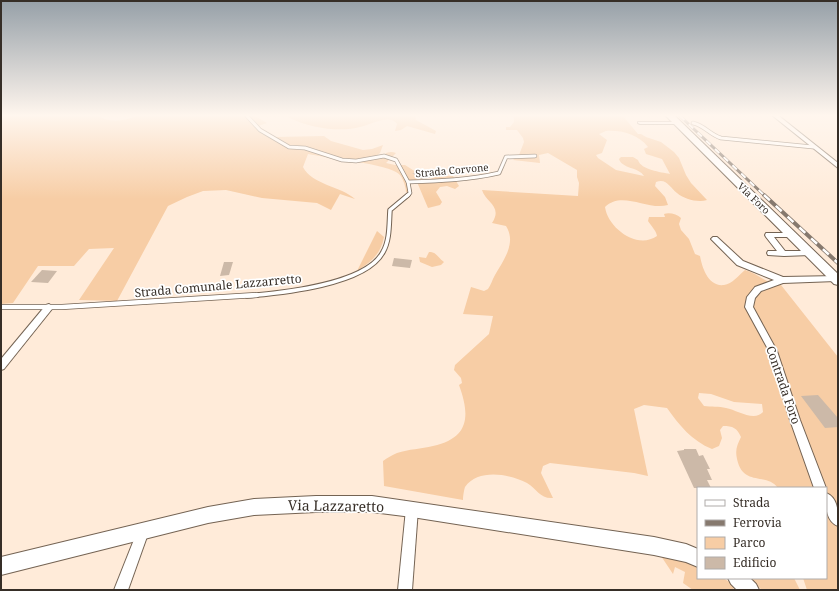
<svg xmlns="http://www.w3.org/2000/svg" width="839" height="591" font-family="'Noto Serif',serif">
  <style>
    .green { fill: #f7cda5; fill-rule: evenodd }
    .building { fill: #ccb9a8 }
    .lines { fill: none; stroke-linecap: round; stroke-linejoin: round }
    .lane-far2-casing { stroke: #746353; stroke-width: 4.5 }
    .lane-far1-casing { stroke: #746353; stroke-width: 5.5 }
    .lane-casing { stroke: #746353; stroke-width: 6 }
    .street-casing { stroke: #746353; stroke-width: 2 }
    .secondary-casing { stroke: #746353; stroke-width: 2 }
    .primary-casing { stroke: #746353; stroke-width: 2 }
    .lane-far2 { stroke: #fff; stroke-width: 3 }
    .lane-far1 { stroke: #fff; stroke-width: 3.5 }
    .lane { stroke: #fff; stroke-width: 4.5 }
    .street { fill: #fff; fill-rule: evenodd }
    .secondary { fill: #fff; fill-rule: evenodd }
    .primary { fill: #fff; fill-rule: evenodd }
    .rail-far1-casing { stroke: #86796e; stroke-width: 3 }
    .rail-casing { stroke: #86796e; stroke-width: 4 }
    .rail-far1 { stroke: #fff; stroke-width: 2; stroke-dasharray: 6; stroke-linecap: butt }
    .rail { stroke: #fff; stroke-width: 2.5; stroke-dasharray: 8; stroke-linecap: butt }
    .labels { text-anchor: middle; stroke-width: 3.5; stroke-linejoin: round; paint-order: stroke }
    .far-street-label { font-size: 10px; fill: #362e27; stroke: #fff }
    .street-label { font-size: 12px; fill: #362e27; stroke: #fff }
    .near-street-label { font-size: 14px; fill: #362e27; stroke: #fff }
  </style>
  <rect width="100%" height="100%" fill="#ffebd9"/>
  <g class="green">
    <path d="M1,116H98C108,123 126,121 137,116H255L267,123L258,126L275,137L324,136L331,141L363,150L372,149L383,145L380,153L374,158C383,157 387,149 396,153L386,163L395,165H405L416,172L415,175L419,180H429L436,176H453L459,186L455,189L447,186L440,187L436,192L442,202L440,205L428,208L417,182H410L411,193L406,192C406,187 403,178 399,174C389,164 326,158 308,154L303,167C312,185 341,186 355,199L340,194L331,210L317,203L262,198L226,190L203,191L187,197L168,206L117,301L79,300L114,248L89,249L74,266H38L13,303L1,304Z"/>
    <path d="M286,116H415L416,120L436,131L435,134L407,126L401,130L395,131L397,124C390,113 370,125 360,127C339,133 305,127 286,116Z"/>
    <path d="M514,116H623L638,134H641L646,137L661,142L674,152L679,158L686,175L691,183L707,200C698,203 684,199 677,193C670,188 667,178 656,182L655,186L665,197L668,205C648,211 622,190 605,207C608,228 637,250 657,236C656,230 651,226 648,221L649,217H665L664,214C669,212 677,214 681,218L679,224L681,230L689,239L695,254L700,256C702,267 708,287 724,285C732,284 739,275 745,270C758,273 767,285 781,285L838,357V590H807L803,578H826V488H778C766,472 743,487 737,459C735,450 737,445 741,437C737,428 733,426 723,426L720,430L722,438L719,446L712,449C692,441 679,425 667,408L644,405L634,409L648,476L634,473L550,463L543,466L541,473L553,498C540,499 537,489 527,483C510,474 478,468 465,487C464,490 463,496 463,500L384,486L383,461C387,458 392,455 397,453C409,449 421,449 433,446C470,438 470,415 459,385L462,383L461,378L454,370L455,365L489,334L493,316L463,314L471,287L484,291L488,289C491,285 492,280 495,275C503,261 517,243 506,226L492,223C503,206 486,203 482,190L578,196L579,183L577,177V170L548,153L539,155L540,163L513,160L519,155L524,142L523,138L517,130H506V127H510L514,122ZM606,131C621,130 638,134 648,147L644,149L646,154L662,159L670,174C661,172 641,170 638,160L633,157H621L619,159C622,169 639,167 644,176L616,170L598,158L596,155L602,153L607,140L599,134ZM699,393L711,394L734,402L762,404L763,412C754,422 737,410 726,408C719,406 711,407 704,406L698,398Z"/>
    <path d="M377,231L384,237C381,254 371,262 357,271Z"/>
    <path d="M429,252C437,252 437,257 444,262L441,265L432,267L420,262L419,257L426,258Z"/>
    <path d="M659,553L698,564V578H723L736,586L732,590H693L683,583L685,572L675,567L673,574Z"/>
    <path d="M748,578H794L800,590H762Z"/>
  </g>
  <g class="building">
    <path d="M412,173H440L429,178L421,179Z"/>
    <path d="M394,258L412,260L410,268L392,266Z"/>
    <path d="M224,262H233L229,275L220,276Z"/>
    <path d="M42,270L57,271L48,283L31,282Z"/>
    <path d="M818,395L838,418V427L825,428L801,396Z"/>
    <path d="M684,449H696L699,456L703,455L710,469H707L712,480H707L711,488H694L677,451L684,450Z"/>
  </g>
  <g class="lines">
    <g class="lane-far2-casing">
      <g id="lane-far2">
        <path d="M247,116L260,130L289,147L305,148L342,160L356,161L384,156L396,160L408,182L410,193L407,196"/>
        <path d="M693,123C704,125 710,135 721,138L813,147"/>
        <path d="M408,182C439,181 469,180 499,173L506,157L535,156"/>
      </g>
    </g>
    <g class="lane-far1-casing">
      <path id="lane-far1" d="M247,296C281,293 366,285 383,252C390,240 389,224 390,210L408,195"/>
    </g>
    <g class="lane-casing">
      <path id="lane" d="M1,307H62L257,295"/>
    </g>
    <g class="street-casing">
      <g id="street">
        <path d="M773,116H779L838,163V168Z"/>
        <path d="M638,122H677L679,123L677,124H640L638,123Z"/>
        <path d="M766,233H794L795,235L792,237H774L785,251H810L814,253L810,255L784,256L768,255L767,253L768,251H777L766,237L765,235Z"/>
        <path d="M713,237H717L743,261L783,277L838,276V280L836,281L783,283L761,291L755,298L753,307L777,351L800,420L826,488H814L790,420L769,351L745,307L747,297L755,287L774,280L737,265L711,239Z"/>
        <path d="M49,304L53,307L52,309L4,369L1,370V359L46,305Z"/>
        <path d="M826,493C839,498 838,514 838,526C825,521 826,505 826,493Z"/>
        <path d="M412,503L416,505L418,509L412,590H398L406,509L408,505Z"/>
        <path d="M143,525L147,527L149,531L128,590H114L139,527Z"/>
      </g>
    </g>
    <g class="secondary-casing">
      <g id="secondary">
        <path d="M316,496H372L654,537L686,544L698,549V567L686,562L654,555L412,517L372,512H316L254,515L208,523L1,575V557L208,507L254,499Z"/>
        <path d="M728,578H750L756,584L759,590H737L731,584Z"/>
      </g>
    </g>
    <g class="primary-casing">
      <path id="primary" d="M666,116H675L838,274V285L834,284Z"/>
    </g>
    <use href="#lane-far2" class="lane-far2"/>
    <use href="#lane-far1" class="lane-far1"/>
    <use href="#lane" class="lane"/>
    <use href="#street" class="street"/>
    <use href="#secondary" class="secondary"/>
    <use href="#primary" class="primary"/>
    <g class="rail-far1-casing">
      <path id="rail-far1" d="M680,116L765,196"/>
    </g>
    <g class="rail-casing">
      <path id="rail" d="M764,195L838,263"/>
    </g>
    <use href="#rail-far1" class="rail-far1"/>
    <use href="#rail" class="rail"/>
  </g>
  <linearGradient id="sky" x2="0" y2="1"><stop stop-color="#96a0a8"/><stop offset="0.58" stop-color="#fff6ee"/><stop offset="1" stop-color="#fff6ee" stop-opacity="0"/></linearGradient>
  <rect width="839" height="199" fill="url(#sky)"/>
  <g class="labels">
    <g class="far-street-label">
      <text transform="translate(452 170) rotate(-5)" y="4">Strada Corvone</text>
      <text transform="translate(754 198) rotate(44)" y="4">Via Foro</text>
    </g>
    <g class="street-label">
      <text transform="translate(218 286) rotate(-5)" y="4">Strada Comunale Lazzarretto</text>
      <text transform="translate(783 385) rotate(71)" y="4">Contrada Foro</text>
    </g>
    <g class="near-street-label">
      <text transform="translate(336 506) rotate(1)" y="5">Via Lazzaretto</text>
    </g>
  </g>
  <rect width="839" height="591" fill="none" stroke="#362e27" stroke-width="4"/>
  <rect x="697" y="487" width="130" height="92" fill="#ffffff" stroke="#afaba9"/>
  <rect x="705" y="500" width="20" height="6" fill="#ffffff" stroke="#afaba9"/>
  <text x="733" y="507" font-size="12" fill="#362e27">Strada</text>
  <rect x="705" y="520" width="20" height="6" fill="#86796e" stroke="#afaba9"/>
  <text x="733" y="527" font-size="12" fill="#362e27">Ferrovia</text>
  <rect x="705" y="537" width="20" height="12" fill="#f7cda5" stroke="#afaba9"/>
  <text x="733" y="547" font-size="12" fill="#362e27">Parco</text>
  <rect x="705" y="557" width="20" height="12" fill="#ccb9a8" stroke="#afaba9"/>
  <text x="733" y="567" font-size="12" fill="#362e27">Edificio</text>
</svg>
